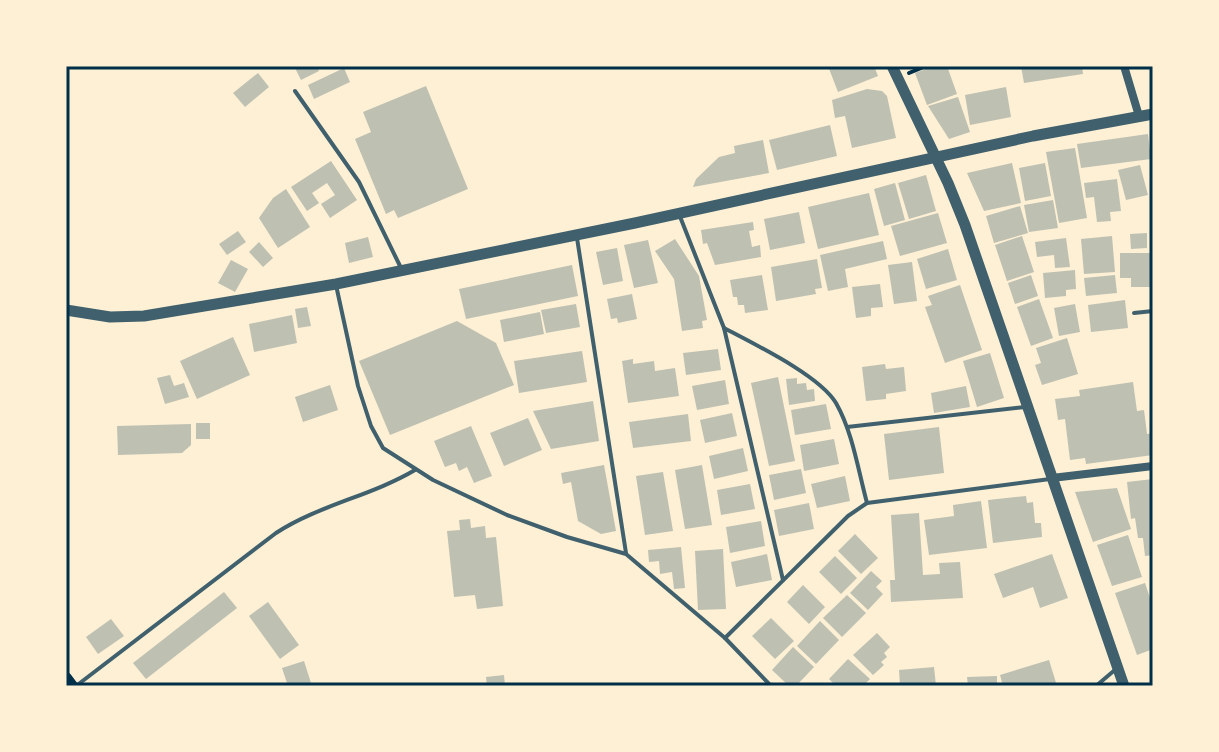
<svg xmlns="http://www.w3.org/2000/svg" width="1219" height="752" font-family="Roboto,sans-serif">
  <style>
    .building { fill: #bec0b2 }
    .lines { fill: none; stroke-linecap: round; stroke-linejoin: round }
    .path { stroke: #003049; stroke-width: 4 }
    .service { stroke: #3f606c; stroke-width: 4 }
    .minor { stroke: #3f606c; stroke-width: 8 }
    .tertiary { stroke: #3f606c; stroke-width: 11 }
    .secondary { stroke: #003049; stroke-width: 12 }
    .neatline { fill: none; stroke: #003049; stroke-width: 3 }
  </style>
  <rect width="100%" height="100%" fill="#fdf0d5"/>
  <g class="building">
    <path d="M294,66H317L319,71L301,80Z"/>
    <path d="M828,66H874L878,76L838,92Z"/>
    <path d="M934,66H947L957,94L927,105L915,73Z"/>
    <path d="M1021,66H1082L1083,74L1024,83Z"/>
    <path d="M344,68L350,82L314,99L308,85Z"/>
    <path d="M258,73L269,87L245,107L233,93Z"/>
    <path d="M426,86L468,189L398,218L394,210L386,214L355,139L371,132L363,112Z"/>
    <path d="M1006,87L1011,117L970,125L965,95Z"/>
    <path d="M867,89L882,91L887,96L896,138L852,148L845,116L835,118L832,100Z"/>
    <path d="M958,97L970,132L949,139L928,106Z"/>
    <path d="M830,125L837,156L777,170L769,140Z"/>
    <path d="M1148,134L1151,159L1081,168L1077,144Z"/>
    <path d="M763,140L769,173L693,187L696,179L719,157L735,153L734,146Z"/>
    <path d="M1075,148L1087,218L1059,223L1046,152Z"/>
    <path d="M331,161L357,200L330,218L321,204L335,195L327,183L312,193L319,203L307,211L291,187Z"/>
    <path d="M1012,163L1021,203L984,211L967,173Z"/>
    <path d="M1045,163L1051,196L1025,201L1019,168Z"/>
    <path d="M1140,165L1148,195L1126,200L1118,170Z"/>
    <path d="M926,175L936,211L909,219L898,183Z"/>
    <path d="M1117,179L1121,211L1110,212L1111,221L1097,222L1094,197L1086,198L1084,183Z"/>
    <path d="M895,183L905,220L884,226L874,189Z"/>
    <path d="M286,189L310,227L278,248L259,218L273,198Z"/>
    <path d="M869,193L879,235L818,249L808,207Z"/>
    <path d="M1053,200L1058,228L1029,232L1024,205Z"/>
    <path d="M1020,206L1028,233L994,243L986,216Z"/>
    <path d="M799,212L805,243L770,250L764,219Z"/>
    <path d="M938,213L947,243L900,256L891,226Z"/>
    <path d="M753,222L754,230L749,231L752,247L760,245L761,257L715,265L707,243L703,244L701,230Z"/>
    <path d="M238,231L246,242L227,255L219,244Z"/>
    <path d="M1147,233V248L1131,249L1130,234Z"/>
    <path d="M1022,236L1034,272L1007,281L995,245Z"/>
    <path d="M1112,236L1115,272L1084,274L1081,239Z"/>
    <path d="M368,237L373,257L349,263L345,243Z"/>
    <path d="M1066,238L1070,267L1055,268L1054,255L1037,257L1035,242Z"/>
    <path d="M675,239L699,276L707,320L702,321L703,328L682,331L674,279L655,251Z"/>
    <path d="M648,240L658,283L634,288L624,245Z"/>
    <path d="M883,241L887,259L845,269L848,287L828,291L820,255Z"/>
    <path d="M259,242L273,258L263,267L249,252Z"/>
    <path d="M617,248L623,281L603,285L596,252Z"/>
    <path d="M948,249L957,280L926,289L917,259Z"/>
    <path d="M1120,253H1150L1151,287H1131V278H1120Z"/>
    <path d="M817,259L822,288L815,289L816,294L776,301L771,267Z"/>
    <path d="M231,260L248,269L235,292L218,283Z"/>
    <path d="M912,262L917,301L894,304L888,265Z"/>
    <path d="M572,265L578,296L466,319L459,289Z"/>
    <path d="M1075,270L1076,289L1066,290V296L1045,298L1043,273Z"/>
    <path d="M762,275L768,310L745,313L744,305H738L737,297H733L730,280Z"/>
    <path d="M1031,275L1038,296L1015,304L1008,283Z"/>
    <path d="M1115,275L1117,293L1086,296L1084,278Z"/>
    <path d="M880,284L883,307L871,308V316L856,318L852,287Z"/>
    <path d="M960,285L982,350L945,363L925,307L932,305L928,296Z"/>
    <path d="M632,294L637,319L618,323L617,318L611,319L607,299Z"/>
    <path d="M1039,299L1053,338L1031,346L1017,307Z"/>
    <path d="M1125,300L1128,328L1091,332L1088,305Z"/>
    <path d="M576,304L580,327L546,333L541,310Z"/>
    <path d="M1075,304L1080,332L1059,336L1054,308Z"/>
    <path d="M307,307L311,326L298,328L295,309Z"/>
    <path d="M540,312L544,334L504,342L500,320Z"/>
    <path d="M292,315L297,343L254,352L249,324Z"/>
    <path d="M457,321L496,343L514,385L390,435L359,361Z"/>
    <path d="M233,337L250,375L197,399L180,361Z"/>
    <path d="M1067,338L1078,374L1042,385L1035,365L1041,363L1036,348Z"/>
    <path d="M718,349L721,370L686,375L683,353Z"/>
    <path d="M582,351L587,382L519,393L514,361Z"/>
    <path d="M990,353L1004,398L977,407L963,361Z"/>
    <path d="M633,359V364L654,361L655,371L675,368L679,396L628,403L622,361Z"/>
    <path d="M885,364L886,369L904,367L906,391L886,394V399L866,401L862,367Z"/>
    <path d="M170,375L174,386L184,383L189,397L165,404L157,378Z"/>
    <path d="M778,377L795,461L769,466L751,383Z"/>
    <path d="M797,378V384L806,383L807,390L814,389L815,401L789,405L786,379Z"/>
    <path d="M725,380L729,404L697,410L692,386Z"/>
    <path d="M1133,382L1137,411L1144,410L1147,434L1153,433V455L1086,464L1085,458L1070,460L1065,419L1058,420L1055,399L1080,396L1079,390Z"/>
    <path d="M330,385L338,410L303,422L295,397Z"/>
    <path d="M966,386L970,407L934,413L931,393Z"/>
    <path d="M593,401L599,441L551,449L533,411Z"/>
    <path d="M826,404L831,429L795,435L791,410Z"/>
    <path d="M732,413L737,436L705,443L700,420Z"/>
    <path d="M688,414L691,441L633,448L629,422Z"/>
    <path d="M528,418L542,450L504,466L490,433Z"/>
    <rect x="196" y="423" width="14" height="16"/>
    <path d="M191,424V445L182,453L118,455L117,426Z"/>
    <path d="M471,426L492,476L474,483L467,467L459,471L456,463L445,467L434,441Z"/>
    <path d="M939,427L944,473L889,480L884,434Z"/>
    <path d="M834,439L839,464L804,471L800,445Z"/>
    <path d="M743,448L748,471L714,479L709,456Z"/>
    <path d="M604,465L616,531L601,534L578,521L571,482L563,484L561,473Z"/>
    <path d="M702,465L712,525L685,529L675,470Z"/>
    <path d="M801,469L806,493L774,500L769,475Z"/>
    <path d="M663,472L673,531L645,535L636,476Z"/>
    <path d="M845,476L850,501L817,508L811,484Z"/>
    <path d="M1153,479V555L1145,556L1143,538H1138L1135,518L1131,519L1127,482Z"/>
    <path d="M750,484L755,509L721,515L717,490Z"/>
    <path d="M1117,488L1131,529L1093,542L1075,492Z"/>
    <path d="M1026,496L1027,503L1033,502L1035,523H1041L1042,537L993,543L988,500Z"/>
    <path d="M981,501L987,548L929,555L924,520L954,516L953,505Z"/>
    <path d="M809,503L814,529L779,536L774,510Z"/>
    <path d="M919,513L923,575L940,574L939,563L960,562L963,598L891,602L890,580H895L891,515Z"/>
    <path d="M470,519L471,528L485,526L486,538L496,537L503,606L477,609L475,595L454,597L447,531L460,530L459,520Z"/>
    <path d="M761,521L765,546L730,553L726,527Z"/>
    <path d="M855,534L878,558L861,574L838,551Z"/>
    <path d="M1128,535L1142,577L1112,586L1097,545Z"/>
    <path d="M681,547L685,588L674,589L672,572L660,574L659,561L649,562L648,550Z"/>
    <path d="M723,549L726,609L698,610L695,551Z"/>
    <path d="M767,554L772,580L736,587L731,562Z"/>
    <path d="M1052,554L1068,598L1040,608L1033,587L1003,598L994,574Z"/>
    <path d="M835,556L857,578L841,594L819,572Z"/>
    <path d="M871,571L882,581L876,587L883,594L868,610L850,593Z"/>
    <path d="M1145,583L1153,607V649L1137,655L1115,593Z"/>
    <path d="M803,585L825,607L809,624L787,602Z"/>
    <path d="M224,592L237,608L146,679L133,663Z"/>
    <path d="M847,595L866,613L842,637L823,618Z"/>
    <path d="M268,602L299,645L280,659L249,616Z"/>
    <path d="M771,618L794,641L775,659L752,636Z"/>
    <path d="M111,619L124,636L98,654L86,637Z"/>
    <path d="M820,621L839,640L816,664L797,646Z"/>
    <path d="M877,633L890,647L884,653L887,657L881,662L884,665L873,675L853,655Z"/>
    <path d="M793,647L814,667L796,686H789L772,670Z"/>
    <path d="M848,659L870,679L863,686H836L829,679Z"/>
    <path d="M1049,660L1057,686H1003L1000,675Z"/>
    <path d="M304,661L312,686H288L282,668Z"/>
    <path d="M934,667L936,686H900L899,670Z"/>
    <path d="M504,675L505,686H487L486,677Z"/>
    <path d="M997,676V686H968L967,677Z"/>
  </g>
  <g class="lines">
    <path class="path" d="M909,73L926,66"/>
    <g class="service">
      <path d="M295,91L359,182L401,268"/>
      <path d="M679,214L724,328L783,580"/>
      <path d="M577,238L626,553"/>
      <path d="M336,285L358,386L371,426L383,448L433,480L507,515L567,537L626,554L725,638L771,686"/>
      <path d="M1134,313L1153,311"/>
      <path d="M724,328C754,344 819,375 836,403C853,433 858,470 867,503"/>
      <path d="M847,427L1025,407"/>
      <path d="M725,638L848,516L867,503L1050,479"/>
      <path d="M76,686L276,533C319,505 371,496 415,470"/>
      <path d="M1096,686L1116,669"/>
    </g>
    <g class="minor">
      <path d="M1124,66L1139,116"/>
      <path d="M1052,478L1153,466"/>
    </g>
    <g class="tertiary">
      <path d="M892,66L948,183L965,225L1124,686"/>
      <path d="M66,310L110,317L144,316L336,284L635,223L1033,136L1153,114"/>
    </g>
    <path class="secondary" d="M66,678L72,686"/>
  </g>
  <rect width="1219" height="752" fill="none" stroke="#fdf0d5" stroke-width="136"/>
  <rect x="68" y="68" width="1083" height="616" class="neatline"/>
</svg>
